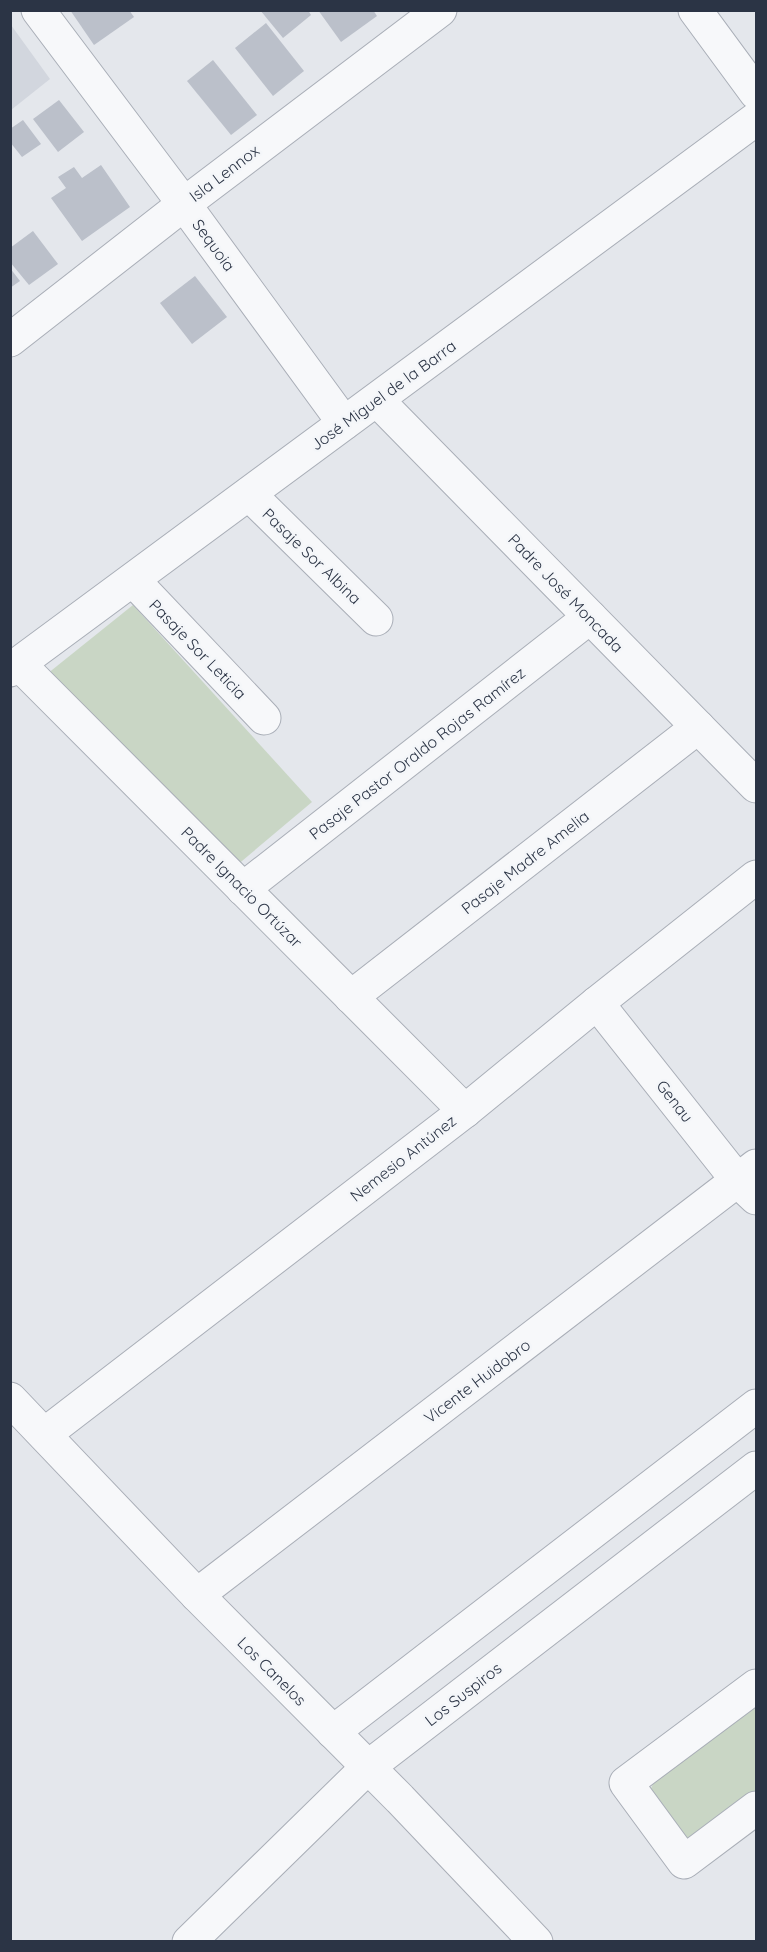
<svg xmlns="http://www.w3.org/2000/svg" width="767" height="1952" font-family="Quicksand,sans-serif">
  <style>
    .built { fill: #d2d6de }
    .green { fill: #c9d6c5 }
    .building { fill: #bbc0ca }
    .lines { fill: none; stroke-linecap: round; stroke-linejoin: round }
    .minor-casing { stroke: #a9aeb7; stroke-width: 35 }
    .minor { stroke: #f7f8fa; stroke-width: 33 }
    .labels { text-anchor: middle; stroke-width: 5; stroke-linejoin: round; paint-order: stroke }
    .street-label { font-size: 16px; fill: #2b3445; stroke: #f4f6f9 }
  </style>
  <rect width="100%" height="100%" fill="#e4e7ec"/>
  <path class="built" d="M11,25L50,79L11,110Z"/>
  <g class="green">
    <path d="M133,605L312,802L236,866L47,674Z"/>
    <path d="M756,1699V1797L694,1844L671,1832L647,1797L658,1773Z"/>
  </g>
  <g class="building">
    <path d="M70,10H129L134,17L94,45Z"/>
    <path d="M260,10H308L311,15L283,38Z"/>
    <path d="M318,10H373L377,16L341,42Z"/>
    <path d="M266,23L304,71L273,96L235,48Z"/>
    <path d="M213,60L257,115L231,135L187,81Z"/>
    <path d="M59,100L84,132L58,152L33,119Z"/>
    <path d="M23,120L41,144L22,157L10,142V129Z"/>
    <path d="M101,165L130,207L82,241L51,198L66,188L58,177L74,167L82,178Z"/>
    <path d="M33,231L58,264L29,285L10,262V248Z"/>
    <path d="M10,268L20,281L10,288Z"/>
    <path d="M195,276L227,317L192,344L160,303Z"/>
  </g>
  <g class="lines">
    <g class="minor-casing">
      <g id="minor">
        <path d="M38,10L184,204L344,423"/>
        <path d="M695,10L756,93"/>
        <path d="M10,340L184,204L440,10"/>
        <path d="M377,400L756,786"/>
        <path d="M249,494L376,619"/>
        <path d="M133,580L264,718"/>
        <path d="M19,664L465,1111"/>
        <path d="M10,670L756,119"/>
        <path d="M243,889L590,617"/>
        <path d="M351,997L698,727"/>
        <path d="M597,1003L738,1181L756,1198"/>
        <path d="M10,1399L197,1595L400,1799L536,1942"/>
        <path d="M45,1434L465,1111L597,1003L756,877"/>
        <path d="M197,1595L756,1166"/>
        <path d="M756,1686L626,1783L684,1862L756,1808"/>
        <path d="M333,1732L756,1406"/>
        <path d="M189,1942L368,1767L756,1468"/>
      </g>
    </g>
    <use href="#minor" class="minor"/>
  </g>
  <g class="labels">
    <g class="street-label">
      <text transform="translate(224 173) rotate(-37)" y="6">Isla Lennox</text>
      <text transform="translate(214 245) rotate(54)" y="6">Sequoia</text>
      <text transform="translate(383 395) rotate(-36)" y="6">José Miguel de la Barra</text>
      <text transform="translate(312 556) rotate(44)" y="6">Pasaje Sor Albina</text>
      <text transform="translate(566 593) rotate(46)" y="6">Padre José Moncada</text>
      <text transform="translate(198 649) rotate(46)" y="6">Pasaje Sor Leticia</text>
      <text transform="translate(417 753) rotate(-38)" y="6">Pasaje Pastor Oraldo Rojas Ramírez</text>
      <text transform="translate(525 862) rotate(-38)" y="6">Pasaje Madre Amelia</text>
      <text transform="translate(242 887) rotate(45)" y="6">Padre Ignacio Ortúzar</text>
      <text transform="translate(675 1101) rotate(52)" y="6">Genau</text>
      <text transform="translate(403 1158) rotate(-38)" y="6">Nemesio Antúnez</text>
      <text transform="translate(477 1381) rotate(-37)" y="6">Vicente Huidobro</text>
      <text transform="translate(272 1671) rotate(45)" y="6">Los Canelos</text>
      <text transform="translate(463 1694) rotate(-38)" y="6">Los Suspiros</text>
    </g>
  </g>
  <rect width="767" height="1952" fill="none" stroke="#2b3445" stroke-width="24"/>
</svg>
